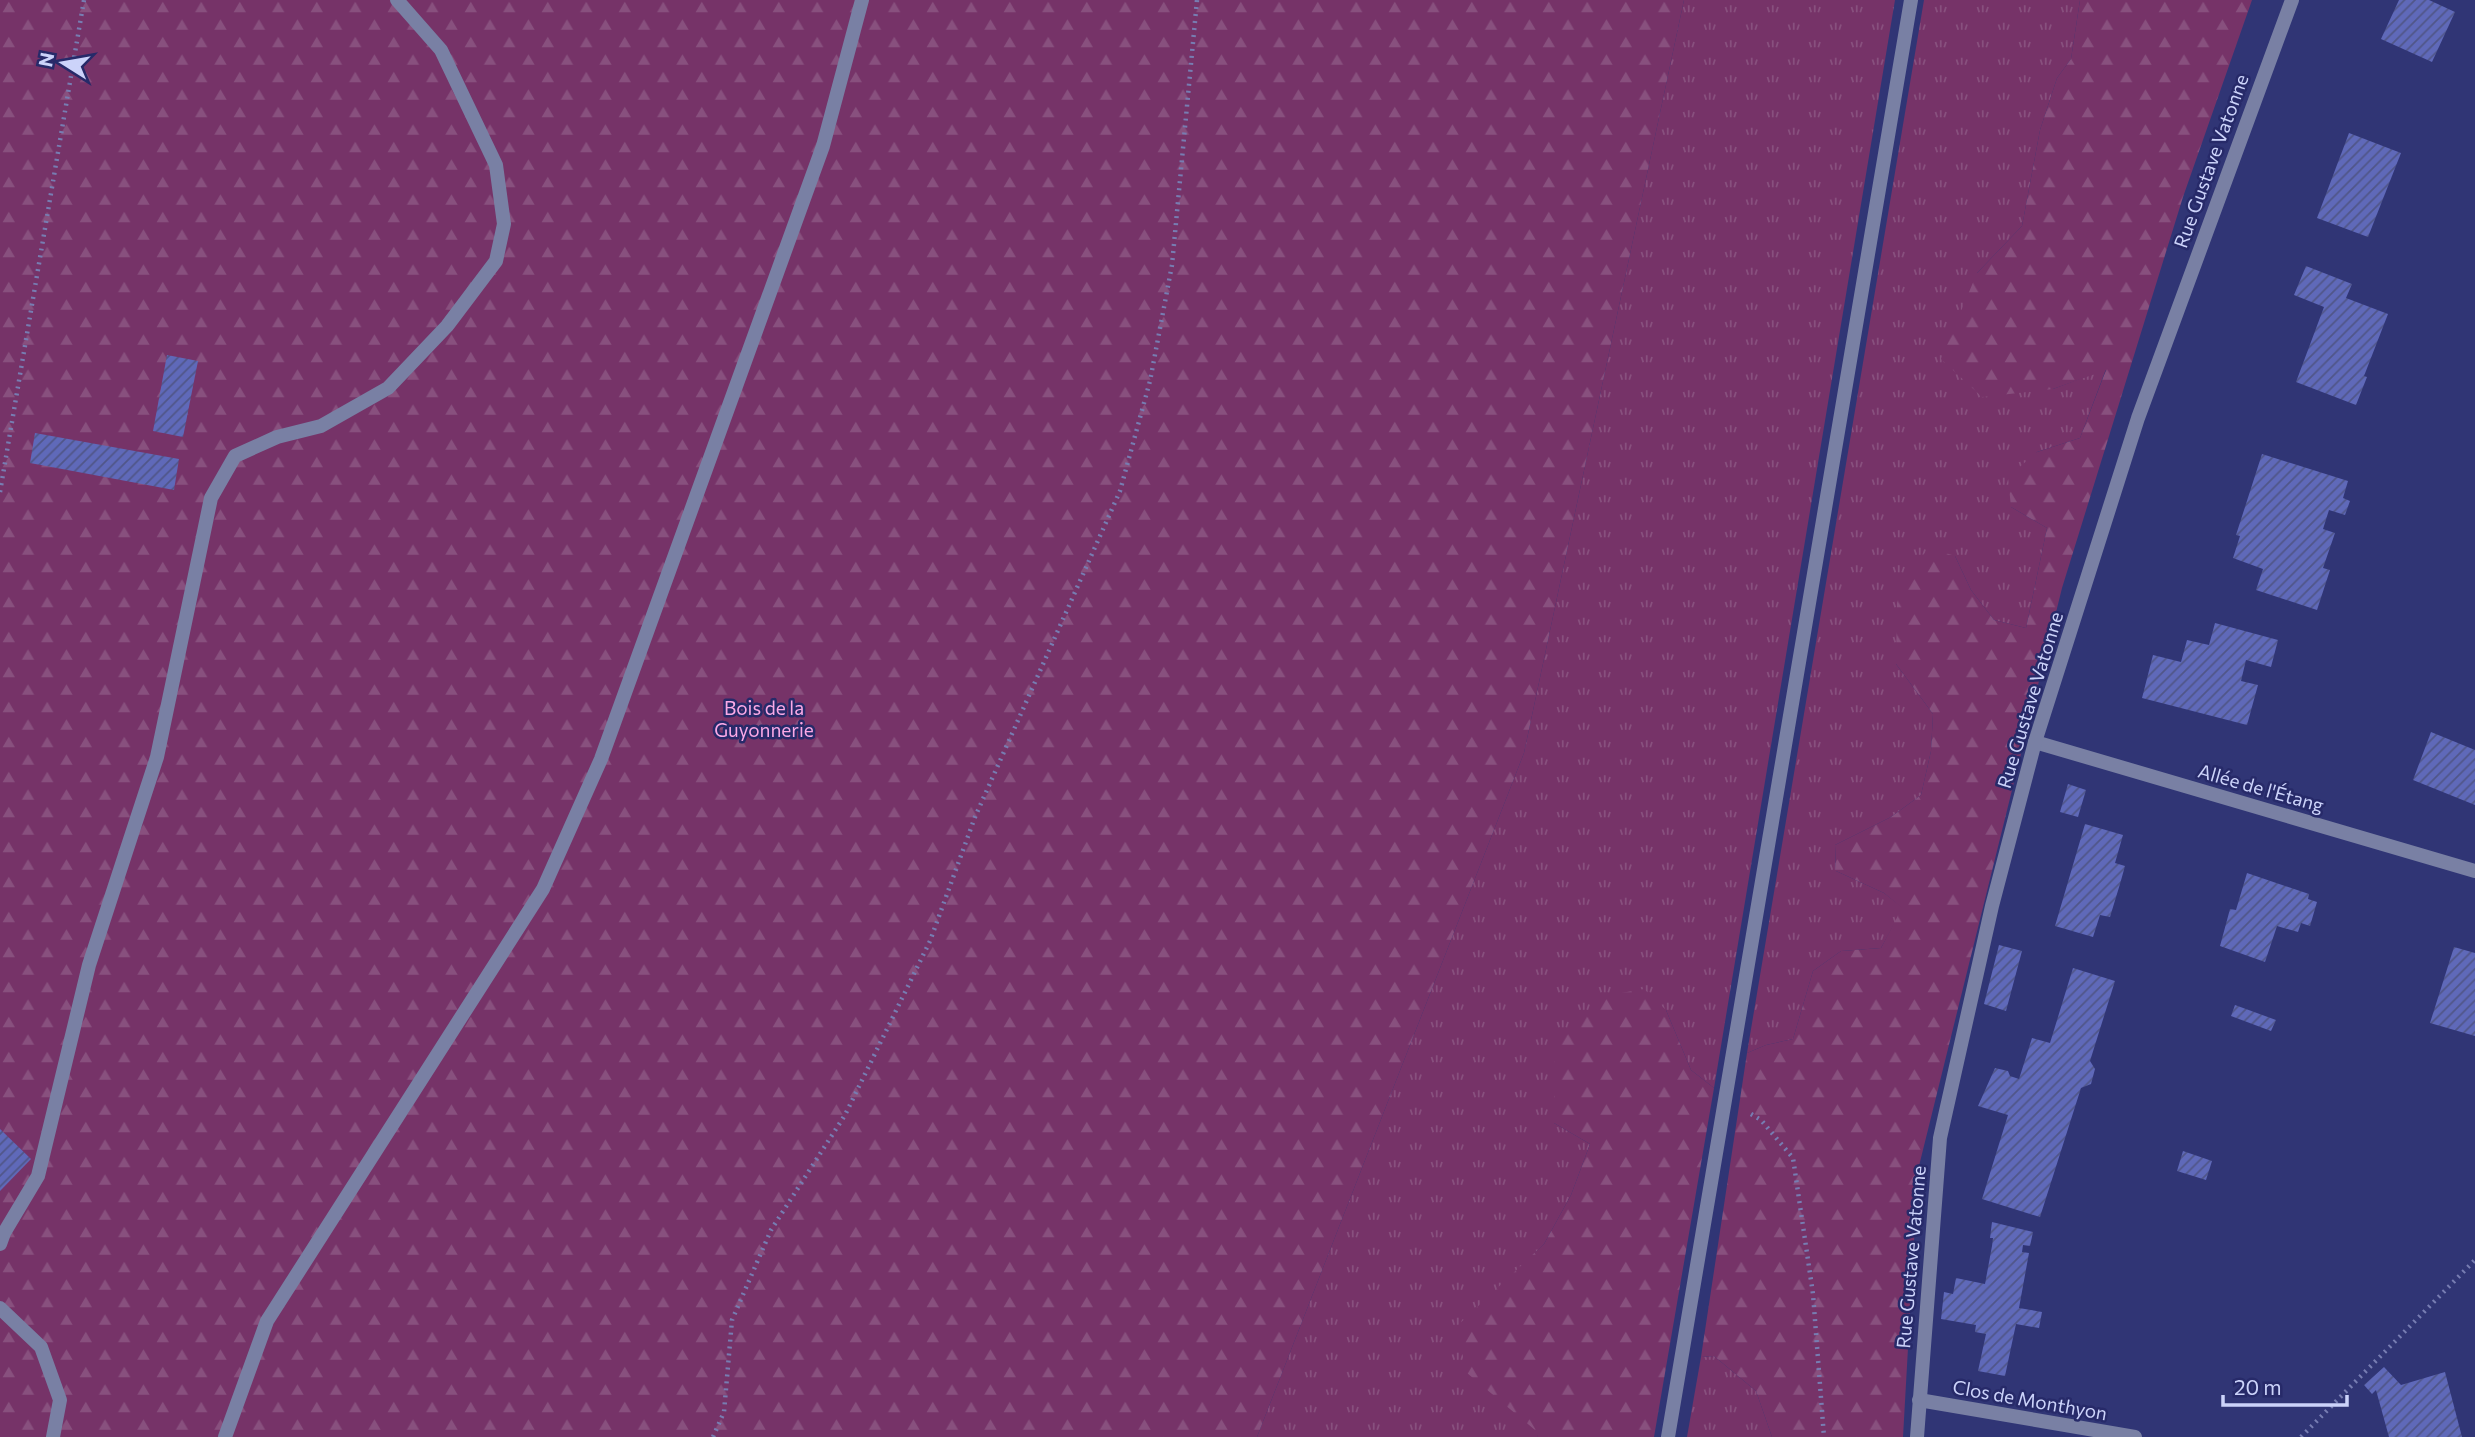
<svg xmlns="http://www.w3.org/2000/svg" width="2475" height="1437" font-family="Commissioner,sans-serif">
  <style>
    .grass { fill: url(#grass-tufts) }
    .forest { fill: url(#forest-firs) }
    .building { fill: url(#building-hatch) }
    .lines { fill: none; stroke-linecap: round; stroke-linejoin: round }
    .path { stroke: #777db2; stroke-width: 4.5; stroke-dasharray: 2 5; stroke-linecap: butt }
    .service { stroke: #7980a4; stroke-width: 14 }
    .minor { stroke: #7980a4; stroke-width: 14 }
    .tertiary { stroke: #7980a4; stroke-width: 14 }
    .labels { text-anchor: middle; stroke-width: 5; stroke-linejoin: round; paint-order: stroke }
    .street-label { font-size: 19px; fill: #ccd3fa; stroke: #272a69 }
    .park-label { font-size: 19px; fill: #fba9e6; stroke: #272a69 }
  </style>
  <defs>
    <pattern id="grass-tufts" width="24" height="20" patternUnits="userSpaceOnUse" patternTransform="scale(1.75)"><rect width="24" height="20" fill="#763368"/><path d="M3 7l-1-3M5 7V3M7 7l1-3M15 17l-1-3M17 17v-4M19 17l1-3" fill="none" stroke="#88507e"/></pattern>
    <pattern id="forest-firs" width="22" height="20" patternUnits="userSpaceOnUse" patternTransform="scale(1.75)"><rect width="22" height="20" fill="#763368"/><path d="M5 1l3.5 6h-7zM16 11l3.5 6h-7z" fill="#88507e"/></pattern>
    <pattern id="building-hatch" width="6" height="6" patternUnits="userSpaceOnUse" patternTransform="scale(1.75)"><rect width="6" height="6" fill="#5f69b9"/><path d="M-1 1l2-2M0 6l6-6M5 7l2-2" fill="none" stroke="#505688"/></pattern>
  </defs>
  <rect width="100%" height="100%" fill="#303575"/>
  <g class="grass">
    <path d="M1684,0H1895L1714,1088L1691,1070L1666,1010L1554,1123L1590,1144L1571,1195L1544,1244L1508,1280L1538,1437H1257L1524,753Z"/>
    <path d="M1924,0H2080L2071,59L2057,78L2040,130L2022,226L1977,273L2053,389L2106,369L2080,438L2037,452L2011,507L2047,528L2026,628L1994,620L1971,590L1955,556L1896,664L1933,714L1931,751L1921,795L1891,817L1835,845L1836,871L1884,893L1903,908L1881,948L1841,951L1813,971L1793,1039L1766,1045L1747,1053Z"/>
    <path d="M1714,1356L1756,1391L1772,1437H1687L1701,1357Z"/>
  </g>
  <g class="forest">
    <path d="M0,0H1684L1524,753L1257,1437H0Z"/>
    <path d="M2080,0H2252L2183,197L2062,588L1918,1170L1903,1437H1772L1756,1391L1714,1356L1701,1357L1747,1053L1766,1045L1793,1039L1813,971L1841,951L1881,948L1902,908L1884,893L1836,871L1835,845L1891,817L1921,795L1931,751L1933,714L1896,664L1897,603L1912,566L1930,548L1955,556L1971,590L1994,620L2026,628L2047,528L2011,507L2008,477L2037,452L2080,438L2106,370L2053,389L1982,397L1941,359L1977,273L2022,226L2040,130L2057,78L2071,59Z"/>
    <path d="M1644,989L1666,1010L1691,1070L1714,1088L1654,1437H1538L1535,1430L1467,1373L1456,1327L1544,1244L1571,1195L1590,1144L1554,1123L1555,1047L1604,996Z"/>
  </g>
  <g class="building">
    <path d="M2399,0H2429L2455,12L2432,62L2381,39Z"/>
    <path d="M2349,133L2401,153L2368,237L2317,218Z"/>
    <path d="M2306,266L2352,284L2346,298L2388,314L2364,376L2367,377L2356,405L2296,382L2324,307L2294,295Z"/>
    <path d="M167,355L198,361L183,437L153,431Z"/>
    <path d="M35,433L179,459L174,490L30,463Z"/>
    <path d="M2262,454L2348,481L2343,498L2350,501L2345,515L2329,510L2323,529L2335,533L2323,568L2330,570L2317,610L2256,590L2263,569L2233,558L2240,536L2236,535Z"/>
    <path d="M2215,623L2278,640L2271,667L2246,660L2241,681L2258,685L2247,725L2142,698L2153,655L2181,662L2187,640L2209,645Z"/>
    <path d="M2431,732L2475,750V805L2413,780Z"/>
    <path d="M2068,784L2086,790L2078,817L2060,812Z"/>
    <path d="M2085,824L2123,835L2115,863L2125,866L2120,884L2110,917L2100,915L2093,937L2055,926Z"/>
    <path d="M2247,873L2309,894L2308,899L2317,902L2310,926L2301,923L2298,932L2277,926L2265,962L2220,946L2230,909L2236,910Z"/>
    <path d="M1999,945L2022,951L2006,1011L1984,1004Z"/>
    <path d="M2454,947L2475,953V1036L2430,1023Z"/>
    <path d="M2073,968L2115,981L2090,1061L2095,1069L2091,1084L2081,1088L2040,1217L1982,1199L2008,1115L1978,1106L1995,1068L2008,1071L2010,1076L2019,1079L2032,1038L2050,1043Z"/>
    <path d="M2235,1005L2276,1020L2271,1031L2231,1016Z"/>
    <path d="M0,1129L31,1159L0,1191Z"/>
    <path d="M2183,1151L2212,1161L2206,1180L2177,1171Z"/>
    <path d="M1992,1222L2033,1232L2030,1246L2023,1245L2022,1252L2029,1253L2019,1308L2042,1312L2039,1328L2016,1324L2005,1376L1978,1371L1986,1334L1975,1332L1976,1325L1941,1319L1944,1292L1953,1294L1956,1278L1985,1284L1992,1246L1993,1238H1990Z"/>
    <path d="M2384,1367L2401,1385L2445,1372L2462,1437H2389L2376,1390L2372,1394L2364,1385Z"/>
  </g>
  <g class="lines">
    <g class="path">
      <path d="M0,492L84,0"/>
      <path d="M1751,1114L1761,1120L1793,1158L1813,1294L1824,1437"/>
      <path d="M713,1437L724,1412L732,1320L771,1230L845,1115L930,941L975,817L1120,491L1150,381L1172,265L1197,0"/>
      <path d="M2301,1437L2475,1260"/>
    </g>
    <g class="service">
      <path d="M0,1244L4,1233L38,1176L89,965L157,757L211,498L235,456L277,437L321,426L388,388L447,326L496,261L504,224L496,165L441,50L397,0"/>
      <path d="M0,1308L41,1347L60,1400L53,1437"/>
      <path d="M225,1437L267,1321L543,889L601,759L823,146L862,0"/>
      <path d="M1668,1437L1911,0"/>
    </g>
    <g class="minor">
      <path d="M2035,742L2475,871"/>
      <path d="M1919,1400L2135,1437"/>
    </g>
    <path class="tertiary" d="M1917,1437L1940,1138L1992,906L2035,742L2138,418L2292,0"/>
  </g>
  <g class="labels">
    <g class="street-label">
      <text transform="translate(2211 161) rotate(-70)" y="7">Rue Gustave Vatonne</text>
      <text transform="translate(2030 700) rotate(-73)" y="7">Rue Gustave Vatonne</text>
      <text transform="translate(2261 788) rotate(16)" y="7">Allée de l'Étang</text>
      <text transform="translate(1911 1257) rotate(-85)" y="7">Rue Gustave Vatonne</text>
      <text transform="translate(2030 1400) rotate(10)" y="7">Clos de Monthyon</text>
    </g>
    <g class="park-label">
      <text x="764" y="715">Bois de la<tspan x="764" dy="22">Guyonnerie</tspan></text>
    </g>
  </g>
  <g transform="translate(63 63) rotate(281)" stroke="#272a69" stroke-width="5" paint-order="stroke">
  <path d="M0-5L12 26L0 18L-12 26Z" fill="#ccd3fa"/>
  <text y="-10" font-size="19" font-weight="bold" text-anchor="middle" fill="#ccd3fa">N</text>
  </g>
  <path d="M2223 1395v10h124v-10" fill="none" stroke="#ccd3fa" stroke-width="3.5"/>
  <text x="2234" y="1395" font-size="21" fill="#ccd3fa" stroke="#272a69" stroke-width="5" paint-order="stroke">20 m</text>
</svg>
